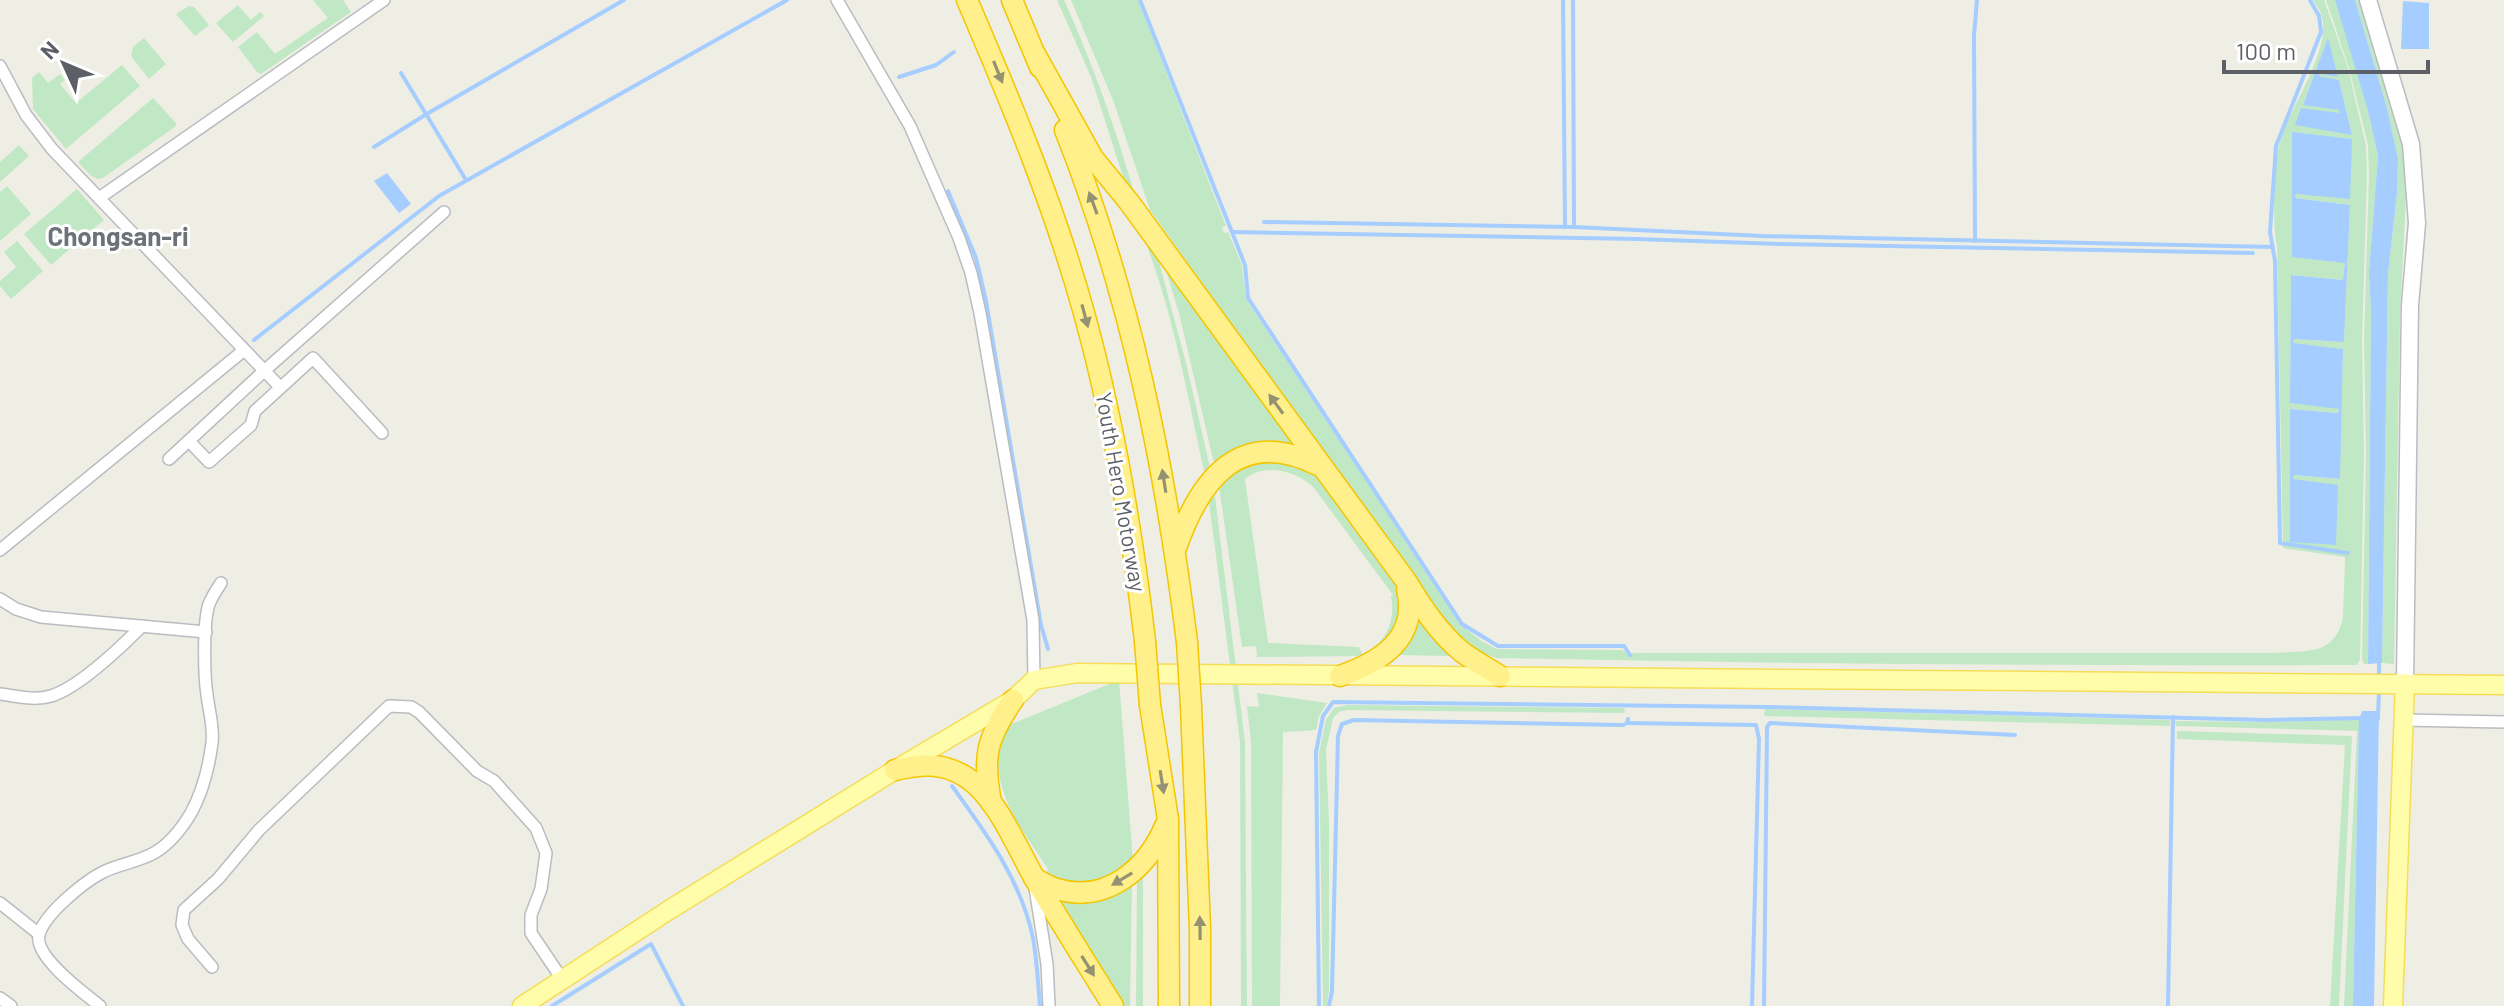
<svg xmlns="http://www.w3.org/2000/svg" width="2504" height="1006" font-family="Barlow,sans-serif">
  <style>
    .green { fill: #c0e8c5; fill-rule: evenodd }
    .water { fill: #a5cdff }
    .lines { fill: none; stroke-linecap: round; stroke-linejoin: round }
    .stream { stroke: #a5cdff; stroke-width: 4 }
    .street-casing { stroke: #b9bcc1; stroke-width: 14 }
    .secondary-casing { stroke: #babcc3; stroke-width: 19 }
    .primary-casing { stroke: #f6dd57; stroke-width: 21 }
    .highway-casing { stroke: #f4c500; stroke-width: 23 }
    .street { stroke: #fff; stroke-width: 11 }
    .secondary { stroke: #fff; stroke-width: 16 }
    .primary { stroke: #fffcaa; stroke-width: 18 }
    .highway { stroke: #fff08c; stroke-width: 20 }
    .highway-bridge-casing { stroke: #f4c500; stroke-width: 23; stroke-linecap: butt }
    .highway-bridge { stroke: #fff08c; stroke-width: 20 }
    .oneway { fill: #959273 }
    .labels { text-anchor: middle; stroke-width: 6; stroke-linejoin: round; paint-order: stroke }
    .street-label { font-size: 22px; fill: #5c5f66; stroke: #fff }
    .quarter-label { font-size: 26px; font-weight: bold; fill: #6d7178; stroke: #fff }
  </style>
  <rect width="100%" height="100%" fill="#efeee5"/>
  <g class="green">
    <path d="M313,0H343L351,12L261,74L257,72L238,47L257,32L275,54L328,18Z"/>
    <path d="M1057,0H1064C1093,64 1116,129 1135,196L1127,189L1091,77Z"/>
    <path d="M1071,0H1138L1226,226L1222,227L1224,233L1228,232L1242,265L1246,299L1461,625L1483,642L1497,649L1623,650L1629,655L1631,653H2276C2308,650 2334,656 2343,618L2345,557L2283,548L2277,246C2272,224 2274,170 2279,146C2287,110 2331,53 2322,17C2321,11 2316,5 2313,0H2324L2348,68L2366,146L2367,174L2362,340L2364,455L2360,660L2357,665C2070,666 1783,664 1496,658C1467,648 1452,630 1433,606L1150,210L1113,100ZM2328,40L2337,77L2320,74L2319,76L2339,80L2352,134L2339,113L2340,110L2303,104ZM2292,133L2351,139L2296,194L2295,198L2350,205L2344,342L2293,339V344L2343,349L2339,479L2294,475L2293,480L2290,409L2338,413L2339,408L2290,403L2291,275L2343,280L2345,262L2292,256Z"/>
    <path d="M2326,0H2335L2340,13L2368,111L2378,156L2369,272L2371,311L2368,664H2364L2362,660L2366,455L2364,340L2369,174L2368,145L2349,68Z"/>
    <path d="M2355,0H2364L2408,156L2400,316L2394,664L2382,663L2388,273L2397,193L2398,159L2387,108Z"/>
    <path d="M238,5L251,20L260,12L264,16L233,42L216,23Z"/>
    <path d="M189,6L194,7L209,25L195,36L176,14Z"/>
    <path d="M144,38L166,64L149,79L131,56L133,47Z"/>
    <path d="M122,65L140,86L66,149L33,109L32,78L39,72L48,83L60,74L65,80L60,84L76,103Z"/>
    <path d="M153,98L176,123V126L103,178L98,179L91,176L78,162Z"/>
    <path d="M19,145L29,156L0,182V162Z"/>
    <path d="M7,186L31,214L0,241V192Z"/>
    <path d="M77,189L104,220L51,265L24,234Z"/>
    <path d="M1143,236L1157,254L1186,363L1211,472L1206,480C1188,399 1174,314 1143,236Z"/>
    <path d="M17,241L43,271L11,299L0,286V281L16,267L4,252Z"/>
    <path d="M1162,257L1301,449L1215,468L1180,317Z"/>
    <path d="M1277,459L1317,474L1406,599L1400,621L1375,655L1373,648C1389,637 1395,616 1391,597L1393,595L1314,488C1298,471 1264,462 1245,479L1268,643L1359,647L1363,656L1257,657L1256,646L1242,647L1219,486L1241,465Z"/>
    <path d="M1215,496L1245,742L1247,1006H1241L1240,742L1209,502Z"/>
    <path d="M1417,615L1434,639L1454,656L1395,655Z"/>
    <path d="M1119,680L1133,862C1127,870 1119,872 1110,875C1087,885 1068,887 1046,873L1048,869C1020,826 979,778 1009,725Z"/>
    <path d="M1257,693L1327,703L1319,716L1316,730L1283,732L1280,1006H1252L1251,742L1247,706L1259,707Z"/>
    <path d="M1348,705L1624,708L1625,713L1347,710L1339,712L1333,718L1326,750L1329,824V990L1327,1006H1323L1319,752L1326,720L1334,708Z"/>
    <path d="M1765,709L2170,720V726L1764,716Z"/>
    <path d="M2359,719L2353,1006H2344L2357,731L2176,726L2175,721L2265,722Z"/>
    <path d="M2177,731L2352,736L2339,1006H2330L2345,745L2177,739Z"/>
    <path d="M1143,871V1006H1136L1137,876Z"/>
    <path d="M1132,878L1130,1006H1125L1055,896Z"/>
  </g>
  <g class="water">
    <path d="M2335,0H2355L2387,108L2398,159L2397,193L2388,273L2382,663L2368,664L2371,311L2369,272L2378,156L2368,111Z"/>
    <path d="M2403,1L2429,3V49H2401Z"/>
    <path d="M2328,38L2338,77L2320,74L2319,76L2339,80L2352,135L2295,125L2301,108L2339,113V110L2303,105Z"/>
    <path d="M2292,132L2352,139L2350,199L2296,194L2295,198L2350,205L2344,342L2294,339L2293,343L2343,349L2340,479L2294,475L2293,479L2338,485L2336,545L2290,542V409L2338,413L2339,409L2290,403L2291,275L2343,280L2345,263L2292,257Z"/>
    <path d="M387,173L411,204L399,213L374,181Z"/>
    <path d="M2362,711H2379L2374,1006H2353L2359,719Z"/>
  </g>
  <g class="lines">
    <g class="stream">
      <path d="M1140,0L1245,265L1248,298L1462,624L1498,646H1624L1630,655"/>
      <path d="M1563,0L1565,227"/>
      <path d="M1573,0L1574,227"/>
      <path d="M2310,0L2319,16L2321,32L2276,146L2270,232L2275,261L2280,543L2348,553"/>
      <path d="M401,73L466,180"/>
      <path d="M899,77L936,65L954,52"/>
      <path d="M374,147L425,115L624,0"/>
      <path d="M948,191L976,258L986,301L1041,625L1048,649"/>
      <path d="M1264,222L1574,227L1762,236L2273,247"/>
      <path d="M1232,232L1637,239L1781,244L2253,253"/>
      <path d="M1975,241L1974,35L1977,0"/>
      <path d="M254,340L439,196L787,0"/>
      <path d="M2379,679V660"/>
      <path d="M2378,719L2379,688"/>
      <path d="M1627,723L1756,725L1759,739L1752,1006"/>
      <path d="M952,786C986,833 1021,880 1033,938C1037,960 1038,984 1040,1006"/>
      <path d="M552,1006L651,944L683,1006"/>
      <path d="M1319,1006L1316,752L1323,716L1333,702L1767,707L2266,720L2364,718"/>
      <path d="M1329,1006L1332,991L1338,736L1342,724L1354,720L1623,725L1627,723L1628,719"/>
      <path d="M1764,1006L1767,727L1770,723L2015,735"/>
      <path d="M2168,1006L2173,717"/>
    </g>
    <g class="street-casing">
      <g id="street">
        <path d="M837,0L910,126L959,238L971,273L980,313L1033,620L1034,680"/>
        <path d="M0,66L26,115L52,149L280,387"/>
        <path d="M99,198L384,0"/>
        <path d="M189,441L209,462L251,425L255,411L313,358L382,433"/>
        <path d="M169,459L264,371L444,212"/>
        <path d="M0,550L243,351"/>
        <path d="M0,599L16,609L41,617L206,632"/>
        <path d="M0,694C16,696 35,701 51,696C80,687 121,647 142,626"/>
        <path d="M2404,720L2504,722"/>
        <path d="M1035,888L1047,964L1049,1006"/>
        <path d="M0,903L39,934"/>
        <path d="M212,967L188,939L182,925L184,910L218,879L259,830L389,706L411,707L419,712L477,771L494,781L536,828L546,853L541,889L531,915V933L562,979"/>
        <path d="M0,998L11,1006"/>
        <path d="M100,1006C84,993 34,957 39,935C44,914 84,882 103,872C119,864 138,862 154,853C170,844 182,828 191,813C202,793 209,766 212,743C214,727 209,711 207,695C204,675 203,622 209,604C212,597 217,589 221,583"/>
      </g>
    </g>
    <g class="secondary-casing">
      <path id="secondary" d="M2368,0L2411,144L2417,223L2410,305L2405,683"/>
    </g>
    <g class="primary-casing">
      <g id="primary">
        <path d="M522,1006L669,910L895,770L1013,700L1034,680L1077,673L2504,685"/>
        <path d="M2393,1006L2405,683"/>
      </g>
    </g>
    <g class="highway-casing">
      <g id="highway">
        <path d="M967,0C1011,102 1054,205 1084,313C1114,421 1132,530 1145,641"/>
        <path d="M1012,0L1040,67"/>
        <path d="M1035,54L1093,158L1129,202L1406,581C1422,607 1438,632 1462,652C1474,661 1488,668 1500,676"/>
        <path d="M1065,130C1131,296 1165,465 1187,642"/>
        <path d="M1176,548C1200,479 1240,426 1318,465"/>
        <path d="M1340,676C1380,662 1419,639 1407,589"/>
        <path d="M1150,705L1168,819L1169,1006"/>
        <path d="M1191,706L1200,929V1006"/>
        <path d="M895,770C922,764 942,762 966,777C997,797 1017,848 1035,879C1060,922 1087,964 1113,1006"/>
        <path d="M991,802C982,756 987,738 1013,700"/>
        <path d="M1034,878C1041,882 1049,887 1057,889C1106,904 1147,869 1165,826"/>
      </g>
    </g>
    <use href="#street" class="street"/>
    <use href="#secondary" class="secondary"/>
    <use href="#primary" class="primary"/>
    <use href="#highway" class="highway"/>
    <g class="highway-bridge-casing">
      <g id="highway-bridge">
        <path d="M1145,641L1150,705"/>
        <path d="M1187,642L1191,706"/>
      </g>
    </g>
    <use href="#highway-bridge" class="highway-bridge"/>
  </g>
  <defs><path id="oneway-solid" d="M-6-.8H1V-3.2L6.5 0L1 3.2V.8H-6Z" transform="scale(2)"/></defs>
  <g class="oneway">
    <use href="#oneway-solid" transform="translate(998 72) rotate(68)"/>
    <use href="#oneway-solid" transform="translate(1093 203) rotate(-110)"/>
    <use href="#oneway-solid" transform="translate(1085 316) rotate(75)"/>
    <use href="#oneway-solid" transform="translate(1276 404) rotate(-126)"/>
    <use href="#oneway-solid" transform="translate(1164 481) rotate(-99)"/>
    <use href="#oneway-solid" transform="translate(1162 782) rotate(81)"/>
    <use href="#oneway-solid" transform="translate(1122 879) rotate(149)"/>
    <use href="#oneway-solid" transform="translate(1200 928) rotate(-91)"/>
    <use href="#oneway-solid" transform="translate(1088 966) rotate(58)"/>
  </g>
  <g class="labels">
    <g class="street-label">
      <text transform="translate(1121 492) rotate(80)" y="8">Youth Hero Motorway</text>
    </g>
    <g class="quarter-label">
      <text x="118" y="246">Chongsan-ri</text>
    </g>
  </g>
  <g transform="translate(64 64) rotate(314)" stroke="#ffffff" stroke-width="6" paint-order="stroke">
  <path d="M0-6L14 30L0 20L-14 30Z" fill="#5c5f66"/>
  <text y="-12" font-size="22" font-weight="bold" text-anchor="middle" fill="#5c5f66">N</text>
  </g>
  <path d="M2224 60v12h204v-12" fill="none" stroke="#5c5f66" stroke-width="4"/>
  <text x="2236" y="60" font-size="24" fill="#5c5f66" stroke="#ffffff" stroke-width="6" paint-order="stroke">100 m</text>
</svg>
